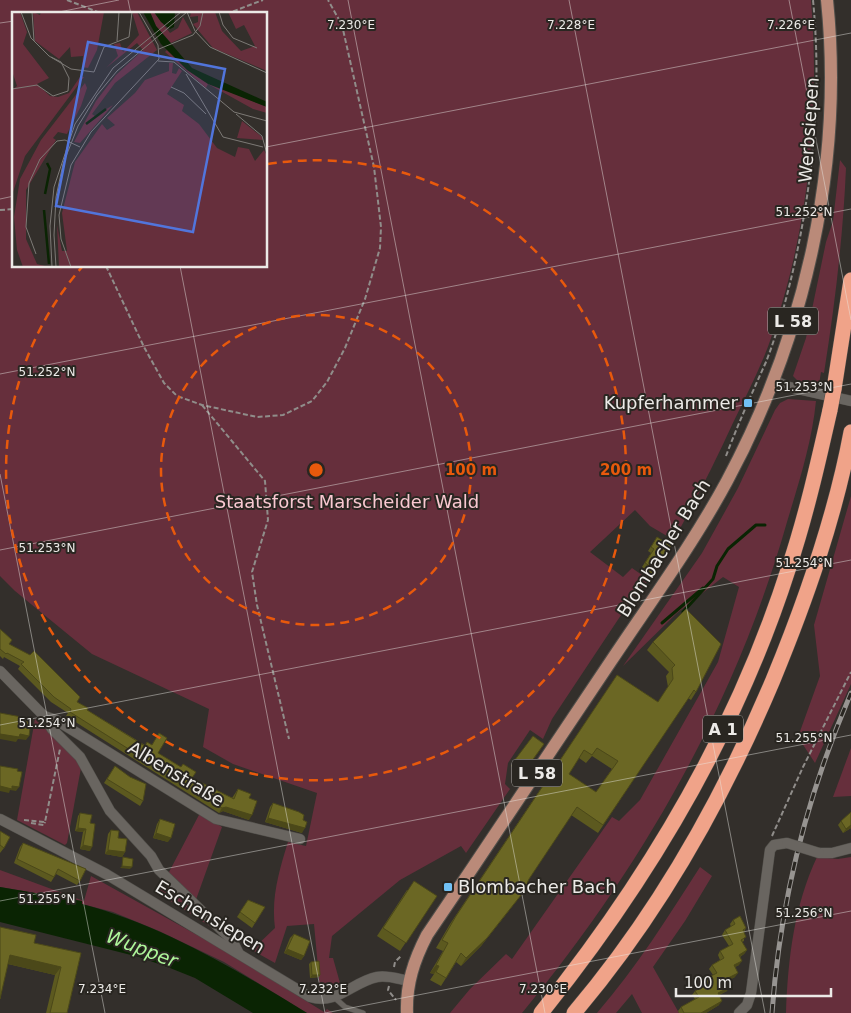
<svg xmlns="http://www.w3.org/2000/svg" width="851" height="1013" font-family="'DejaVu Sans',sans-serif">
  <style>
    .green { fill: #662f3c; fill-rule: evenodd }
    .water { fill: #0a2403 }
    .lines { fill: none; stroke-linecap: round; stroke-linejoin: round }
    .stream { stroke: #0a2403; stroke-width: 3 }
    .lane-casing { stroke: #514f4a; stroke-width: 6 }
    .street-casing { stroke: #514f4a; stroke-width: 11 }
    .primary-casing { stroke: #514f4a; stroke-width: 14 }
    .highway-casing { stroke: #514f4a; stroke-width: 16 }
    .path { stroke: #908d8a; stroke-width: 2; stroke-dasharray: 5 2.5; stroke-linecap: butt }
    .lane { stroke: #696560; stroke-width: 5 }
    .street { stroke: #696560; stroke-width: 10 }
    .primary { stroke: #ba8a79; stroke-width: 12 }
    .highway { stroke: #f0a389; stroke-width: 15 }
    .rail-casing { stroke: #979491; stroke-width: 5 }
    .rail { stroke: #292621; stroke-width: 3; stroke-dasharray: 9; stroke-linecap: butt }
    .street-bridge-casing { stroke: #514f4a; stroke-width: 11; stroke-linecap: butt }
    .highway-bridge-casing { stroke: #514f4a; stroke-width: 16; stroke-linecap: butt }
    .street-bridge { stroke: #696560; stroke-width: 10 }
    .highway-bridge { stroke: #f0a389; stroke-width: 15 }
    .wall { fill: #5c591f; fill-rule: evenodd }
    .shaded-wall { fill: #4b4819 }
    .building { fill: #6b6724; stroke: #4b4819; fill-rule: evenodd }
    .ticks { fill: none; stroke: #eceae7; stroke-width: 1; stroke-opacity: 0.45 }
    .ring { fill: none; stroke: #e8590c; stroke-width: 2.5; stroke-dasharray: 9 6 }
    .poi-dot { fill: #71c1f5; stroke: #292621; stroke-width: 2 }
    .labels { text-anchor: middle; stroke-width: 4; stroke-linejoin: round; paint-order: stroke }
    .shield { fill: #292621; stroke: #b2afac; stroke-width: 1 }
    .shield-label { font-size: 16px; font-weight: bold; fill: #eceae7 }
    .street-label { font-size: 18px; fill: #eceae7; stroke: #292621 }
    .poi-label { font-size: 18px; fill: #eceae7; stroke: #292621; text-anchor: end }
    .park-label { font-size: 18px; fill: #f9c8d1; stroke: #292621 }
    .water-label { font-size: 19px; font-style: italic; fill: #aef69a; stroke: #292621 }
    .inset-river { fill: none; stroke: #0a2403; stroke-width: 2.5 }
    .inset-road { fill: none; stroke: #7d7a76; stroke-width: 1 }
    .view { fill: #5175dc; fill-opacity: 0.15; stroke: #5175dc; stroke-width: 2.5 }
    .inset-edge { fill: none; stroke: #eceae7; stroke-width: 2.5 }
    .ticks-label { font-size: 12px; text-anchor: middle; fill: #eceae7; stroke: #292621; stroke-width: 4; stroke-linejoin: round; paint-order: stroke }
    .centre { fill: #e8590c; stroke: #292621; stroke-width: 2.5 }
    .ring-label { font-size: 15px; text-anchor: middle; font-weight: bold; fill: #e8590c; stroke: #292621; stroke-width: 4; stroke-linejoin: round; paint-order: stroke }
  </style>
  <rect width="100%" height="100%" fill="#332f2b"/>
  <g class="green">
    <path d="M0,0H811C820,111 809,226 773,332C763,364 747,394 732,425C714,464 694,504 672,543L667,536L650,526L635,510L590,552L623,577L632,568L649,580L633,597L552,719L543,739L530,730L508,763L505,784L510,789L466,853L461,846L400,880L332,936L329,958H333L340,983L320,989L314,924L287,926L275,963L252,950L275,928C271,898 279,871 288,842L306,846L317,793L233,764L203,747L209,709L92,654L15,591L0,576ZM14,14H266V266H14Z"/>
    <path d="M840,160L846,168C843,237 835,304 824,373L821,372L818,391L802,385L793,376L806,338L826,242L833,221Z"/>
    <path d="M788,399L816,401C812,442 799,482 787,522C735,705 642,867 522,1013H450L470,989L506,954L512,959L612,817L619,821L640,800L718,662L739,587L723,577L677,613L623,666L702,553L738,488L775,410L780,403Z"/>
    <path d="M851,496V684L815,763L798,737L820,676L814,625Z"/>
    <path d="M35,719L77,759L81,768L67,843L65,845L17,820Z"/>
    <path d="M851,748V796L833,797Z"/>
    <path d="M200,813L222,827L193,908L222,934L158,893Z"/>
    <path d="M817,857L838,859L851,857V1013H786C788,959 794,906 817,857Z"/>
    <path d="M700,867L712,876L685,921L653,967L679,1013H642L632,994L616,1013H597C636,968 668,917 700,867Z"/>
    <path d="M0,870L84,901L91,876L226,951L324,1012L327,1009L333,1013H307L224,962L159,931L113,912L82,904V901L0,887Z"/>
  </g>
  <path class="water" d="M0,887L82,901V904C164,926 235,969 307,1013H253L195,978L170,968L139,957L0,922Z"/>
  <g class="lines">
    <g class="stream">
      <path d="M683,612L713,579L717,566L728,549L756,525H765"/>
      <path d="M662,623L703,588"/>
    </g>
    <g class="lane-casing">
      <path id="lane" d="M335,998L345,1007L363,1013"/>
    </g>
    <g class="street-casing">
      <g id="street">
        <path d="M773,380L789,387L851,401"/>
        <path d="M0,671L44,716L52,729L80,757L110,811L151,856L159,870L232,940L238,952"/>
        <path d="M44,716L56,720L216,819L300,839"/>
        <path d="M0,819L106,874L310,997C338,1005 352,982 377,977C388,975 398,979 409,981"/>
        <path d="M819,853H832L851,848"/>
        <path d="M739,1013L747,1005L751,993L770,850L774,845L787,843"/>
      </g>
    </g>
    <g class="primary-casing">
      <path id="primary" d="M407,1013C406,984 414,960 427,935C489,844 550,752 611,661C651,601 693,544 727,481C805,336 844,164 827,0"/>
    </g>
    <g class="highway-casing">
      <g id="highway">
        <path d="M834,389L851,280"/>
        <path d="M541,1013C648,880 737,730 789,567C806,516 818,463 830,410"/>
        <path d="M574,1013C659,913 722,801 773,680C806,600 835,518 851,432"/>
      </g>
    </g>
    <g class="path">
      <path d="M67,0L103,14"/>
      <path d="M226,14L263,0"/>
      <path d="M0,210L14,209"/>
      <path d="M106,266L144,347L164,383L177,396L202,405L257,417L283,415L312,401L327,382L345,348L365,299L380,248L381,227L374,167L342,25L328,0"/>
      <path d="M202,405L265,481L268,520L252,572L257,605L289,739"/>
      <path d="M726,456C738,424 752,393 766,362C777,334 785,304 792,275C813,185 822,92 813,0"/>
      <path d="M24,820L45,822L60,749"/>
      <path d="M31,823L44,825L45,822"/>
      <path d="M772,836L803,767L851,672"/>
      <path d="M394,967L395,962L402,955"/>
      <path d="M389,986L388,990L396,1000"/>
    </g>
    <use href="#lane" class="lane"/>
    <use href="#street" class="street"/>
    <use href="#primary" class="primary"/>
    <use href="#highway" class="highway"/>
    <g class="rail-casing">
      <path id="rail" d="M772,1013C780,902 807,795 851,693"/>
    </g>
    <use href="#rail" class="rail"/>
    <g class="street-bridge-casing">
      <path id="street-bridge" d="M787,843L819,853"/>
    </g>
    <g class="highway-bridge-casing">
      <path id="highway-bridge" d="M830,410L834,389"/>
    </g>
    <use href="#street-bridge" class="street-bridge"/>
    <use href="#highway-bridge" class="highway-bridge"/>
  </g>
  <g class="wall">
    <path d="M657,537L671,546L652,574L642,567L651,553L648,551Z"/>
    <path d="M686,609L696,692L691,700L688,698L598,833L571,815L529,879L527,883L529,885L481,946L461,966L456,962L441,986L430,980L434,974L430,973L443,951L436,948L450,924L617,675L658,702L668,687L666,676L669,672L647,650L653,642ZM592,756L612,769L596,792L569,774L579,758L586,763Z"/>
    <path d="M0,629L12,640L9,644L87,710L158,753L192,778L232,798L238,789L249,798V820L223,811L219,813L66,716L68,713L51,702L18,669L20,666L4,657L3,659L0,656Z"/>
    <path d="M533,736L544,744L523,774L511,766Z"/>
    <path d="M115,766L143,801L140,806L104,783Z"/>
    <path d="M273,803L303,820L302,833L265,822L270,807Z"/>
    <path d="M80,813L90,823V851L80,849L83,832L75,831L78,816Z"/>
    <path d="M160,819L168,842L153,838L157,824Z"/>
    <path d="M841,821L851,828L843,833L838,825Z"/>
    <path d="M111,830L118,838L125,852L122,857L105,854L108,834Z"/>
    <path d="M0,831L4,848L0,853Z"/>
    <path d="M23,843L80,881L77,885L56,874L51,882L14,863L20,847Z"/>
    <path d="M407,890L437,896L400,951L377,936Z"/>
    <path d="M248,900L265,907L252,928L237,917Z"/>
    <path d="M733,920L746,928L744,932V941L742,942L747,950L744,954L740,957L739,965L735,967V977L727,981V991L719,995V1005L706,1013H679L678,1011L681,1007L695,999L692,995L695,991L704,987L702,983L705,979L713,975L709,969L712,965L720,960L718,955L720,951L729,946L722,935L725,930L731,927L730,924Z"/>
    <path d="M0,927L34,943L81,953L67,1013H46L55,975L8,964Z"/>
    <path d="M294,934L304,956L301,960L284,953L290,938Z"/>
    <path d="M311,962L320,975L319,977L310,978L309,964Z"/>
  </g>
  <g class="shaded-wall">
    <path d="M0,734H20L29,736L26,740L18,739L16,742L0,739Z"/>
    <path d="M0,786H12L19,787L16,791L10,790L9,793L0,791Z"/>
    <path d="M226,807L252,815L249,820L223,811L219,813L222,808Z"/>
    <path d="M268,818L305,828L302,833L265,822Z"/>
    <path d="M851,825V828L843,833L846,829Z"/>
    <path d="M78,828L86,829L83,832L75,831Z"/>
    <path d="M156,833L171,838L168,842L153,838Z"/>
    <path d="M83,845L92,847L90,851L80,849Z"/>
    <path d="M108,850L125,852L122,857L105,854Z"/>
    <path d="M122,866L132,867L130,869L120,868Z"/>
    <path d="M529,885L481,946L461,966L466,958Z"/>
    <path d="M287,949L304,956L301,960L284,953Z"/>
    <path d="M747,950L744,954L736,959L739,955Z"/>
    <path d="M10,955L61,967L55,975L4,963Z"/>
    <path d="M742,961L739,965L731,969L734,965Z"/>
    <path d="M436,965L439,966L434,974L430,973Z"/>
    <path d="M738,973L735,977L723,983L726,979Z"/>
    <path d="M312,975H320L319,977L310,978Z"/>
    <path d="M730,987L727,991L715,997L718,993Z"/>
    <path d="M722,1001L719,1005L706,1013H701Z"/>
  </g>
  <g class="building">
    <path d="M657,537L671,546L655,569L645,563L654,549L651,547Z"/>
    <path d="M686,609L721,644L696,692L694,690L603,825L577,807L529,879L527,883L529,885L487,938L466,958L461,953L446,978L436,972L439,966L436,965L448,943L442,940L456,916L617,675L658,702L673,679L672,668L675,665L653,642ZM597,748L618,761L596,792L569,774L584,750L592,755Z"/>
    <path d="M0,629L12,640L9,644L30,655L34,651L80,697L77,702L88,708L87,710L145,746L147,742L152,745L159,733L167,738L158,753L181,767L183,764L196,772L192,778L234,799L238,789L251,794L249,798L257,801L252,815L226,807L222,808L70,712L71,709L54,697L21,664L24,662L7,653L6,654L0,649Z"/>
    <path d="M0,713L27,718V720L31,721L29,736L20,734L19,737L0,734Z"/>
    <path d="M533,736L544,744L526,769L514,761Z"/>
    <path d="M0,766L18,769L17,771L22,772L19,787L12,786V789L0,786Z"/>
    <path d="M115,766L130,777L146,784L143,801L107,779Z"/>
    <path d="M273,803L299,812L304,815L303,820L307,822L305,828L268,818Z"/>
    <path d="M851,812V825L846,829L841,821Z"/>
    <path d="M80,813L92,815L90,823L95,824L92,847L83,845L86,829L78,828Z"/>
    <path d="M160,819L175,824L171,838L156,833Z"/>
    <path d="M111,830L119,831L118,838L127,839L125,852L108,850Z"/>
    <path d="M0,831L10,837L4,848L0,845Z"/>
    <path d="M23,843L86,869L80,881L58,869L54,877L17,859Z"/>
    <path d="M123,857L133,859L132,867L122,866Z"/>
    <path d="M414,881L437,896L406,943L383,928Z"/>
    <path d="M248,900L265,907L255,923L240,912Z"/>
    <path d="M740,916L746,928L743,930L746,937L741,940L747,950L739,955L742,961L734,965L738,973L726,979L730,987L718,993L722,1001L701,1013H684L681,1007L699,997L695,991L708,984L705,979L717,973L712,965L724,958L720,951L733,944L725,930L735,924L733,920Z"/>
    <path d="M0,927L36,935L34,943L81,953L67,1013H50L61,967L10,955L0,999Z"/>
    <path d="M294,934L310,941L304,956L287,949Z"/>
    <path d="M319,961L320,975H312L311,962Z"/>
  </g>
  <path class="ticks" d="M128,0L131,14M348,0L545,1013M569,0L765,1013M789,0L851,320M49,14L119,0M0,23L14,21M266,147L851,33M0,199L14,196M180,266L325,1013M0,374L851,209M0,474L105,1013M0,550L851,384M0,725L851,560M0,901L851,735M325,1013L851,911"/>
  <g class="ring">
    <circle cx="316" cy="470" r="155"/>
    <path d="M268 164A310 310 0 1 1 82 267"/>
  </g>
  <g class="poi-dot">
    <rect x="743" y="398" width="10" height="10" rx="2.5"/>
    <rect x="443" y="882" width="10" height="10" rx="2.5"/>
  </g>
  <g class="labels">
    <g class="shield">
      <rect x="768" y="307.5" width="50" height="27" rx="4"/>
      <rect x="703" y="715.5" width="40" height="27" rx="4"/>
      <rect x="512" y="759.5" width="50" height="27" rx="4"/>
    </g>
    <g class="shield-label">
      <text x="793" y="327">L 58</text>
      <text x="723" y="735">A 1</text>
      <text x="537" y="779">L 58</text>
    </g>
    <g class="street-label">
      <text transform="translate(809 130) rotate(-86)" y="6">Werbsiepen</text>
      <text transform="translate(664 548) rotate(-58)" y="6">Blombacher Bach</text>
      <text transform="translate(176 774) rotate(31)" y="6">Albenstraße</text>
      <text transform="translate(210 917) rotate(31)" y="6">Eschensiepen</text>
    </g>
    <g class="poi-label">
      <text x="738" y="409">Kupferhammer</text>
      <text x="458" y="893" text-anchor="start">Blombacher Bach</text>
    </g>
    <g class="park-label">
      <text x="347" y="508">Staatsforst Marscheider Wald</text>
    </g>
    <g class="water-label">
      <text transform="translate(142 948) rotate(21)" y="7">Wupper</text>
    </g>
  </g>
  <g transform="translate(12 12)">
    <rect width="255" height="255" fill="#332f2b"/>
    <path d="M0,0H8L15,20L11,32L37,66L25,72L38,84L46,85L57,81L68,65H72L13,144L0,183V78L5,74L0,59ZM21,0L28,3L29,0H92L85,38L76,56L70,55L71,44L59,45L58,35L47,47L23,29ZM120,0H125L145,38L103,71L80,102L83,104L101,93L68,131L62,130L84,89L104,63L131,38L125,31L94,56L106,44L102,32L108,31L111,40L127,23ZM138,0H142L158,21L166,16L171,5L180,21L159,31L144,14ZM179,0H203L210,19L229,39L243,34L232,13L224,17L216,0H255V59L201,36L181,12L186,10V4L178,5ZM155,38L192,69L255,95V101L241,97L196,72L194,76L153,40ZM157,51H161L160,61L164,62L167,56L170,59L155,82L172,93L170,99L187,112L205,136L223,145L226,135L237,137L243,149L252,138L255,144V255H47L45,213L50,239H55L50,201L63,150L90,112L95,118L103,113L95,106L123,81L133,68L157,59ZM73,71L75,76L69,94L55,122L46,120L41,126L44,128L14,178V227L25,252L37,255H11L5,238L2,205L8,167L29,128ZM230,109L250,125L251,128L225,126Z" fill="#662f3c"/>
    <path d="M131,0H138L144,14L180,56L255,90V95L196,72L175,58L149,32ZM142,0H163L162,15L158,17L149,10Z" fill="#0a2403"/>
    <path class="inset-river" d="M74,112L94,97M33,182L38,157L35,151M32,198L37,252"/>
    <path class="inset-road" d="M9,0L19,26L37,44L59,57L82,60L92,35L117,25L120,0M20,0L22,29M175,0L183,19L198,35L255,61M207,0L211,13L221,26L245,36M105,29L107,0M147,37L181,23L188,14L191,0M146,49L162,50L222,100L255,109M174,62L211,125L251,135M159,75L172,81L194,102M0,77L25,73L41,84L56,79L57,66L49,50L39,45M224,102L250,124L255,142M24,242L14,215L17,171L28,147L45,129L53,128L68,135M40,255L38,214L42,175L63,112L101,56L169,0M44,255L42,223L44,185L51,152L66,114L85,83L105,59L175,0M59,255L49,227L47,203L59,153L79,120L147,47L146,33L127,0"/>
    <path class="view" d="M76,30L213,57L181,220L44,194Z"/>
    <rect width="255" height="255" class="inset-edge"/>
  </g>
  <g class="ticks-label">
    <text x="571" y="29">7.228°E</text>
    <text x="791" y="29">7.226°E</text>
    <text x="351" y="29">7.230°E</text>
    <text x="804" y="216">51.252°N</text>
    <text x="47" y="376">51.252°N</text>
    <text x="804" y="391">51.253°N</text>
    <text x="47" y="552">51.253°N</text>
    <text x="804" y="567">51.254°N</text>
    <text x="47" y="727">51.254°N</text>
    <text x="804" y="742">51.255°N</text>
    <text x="47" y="903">51.255°N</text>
    <text x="804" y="917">51.256°N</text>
    <text x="102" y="993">7.234°E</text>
    <text x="323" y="993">7.232°E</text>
    <text x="543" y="993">7.230°E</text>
  </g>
  <circle cx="316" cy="470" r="8" class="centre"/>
  <g class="ring-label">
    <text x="471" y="475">100 m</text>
    <text x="626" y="475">200 m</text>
  </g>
  <path d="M676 988v8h155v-8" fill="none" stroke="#eceae7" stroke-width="2.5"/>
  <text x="684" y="988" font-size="15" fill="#eceae7" stroke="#292621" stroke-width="4" paint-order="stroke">100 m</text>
</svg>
